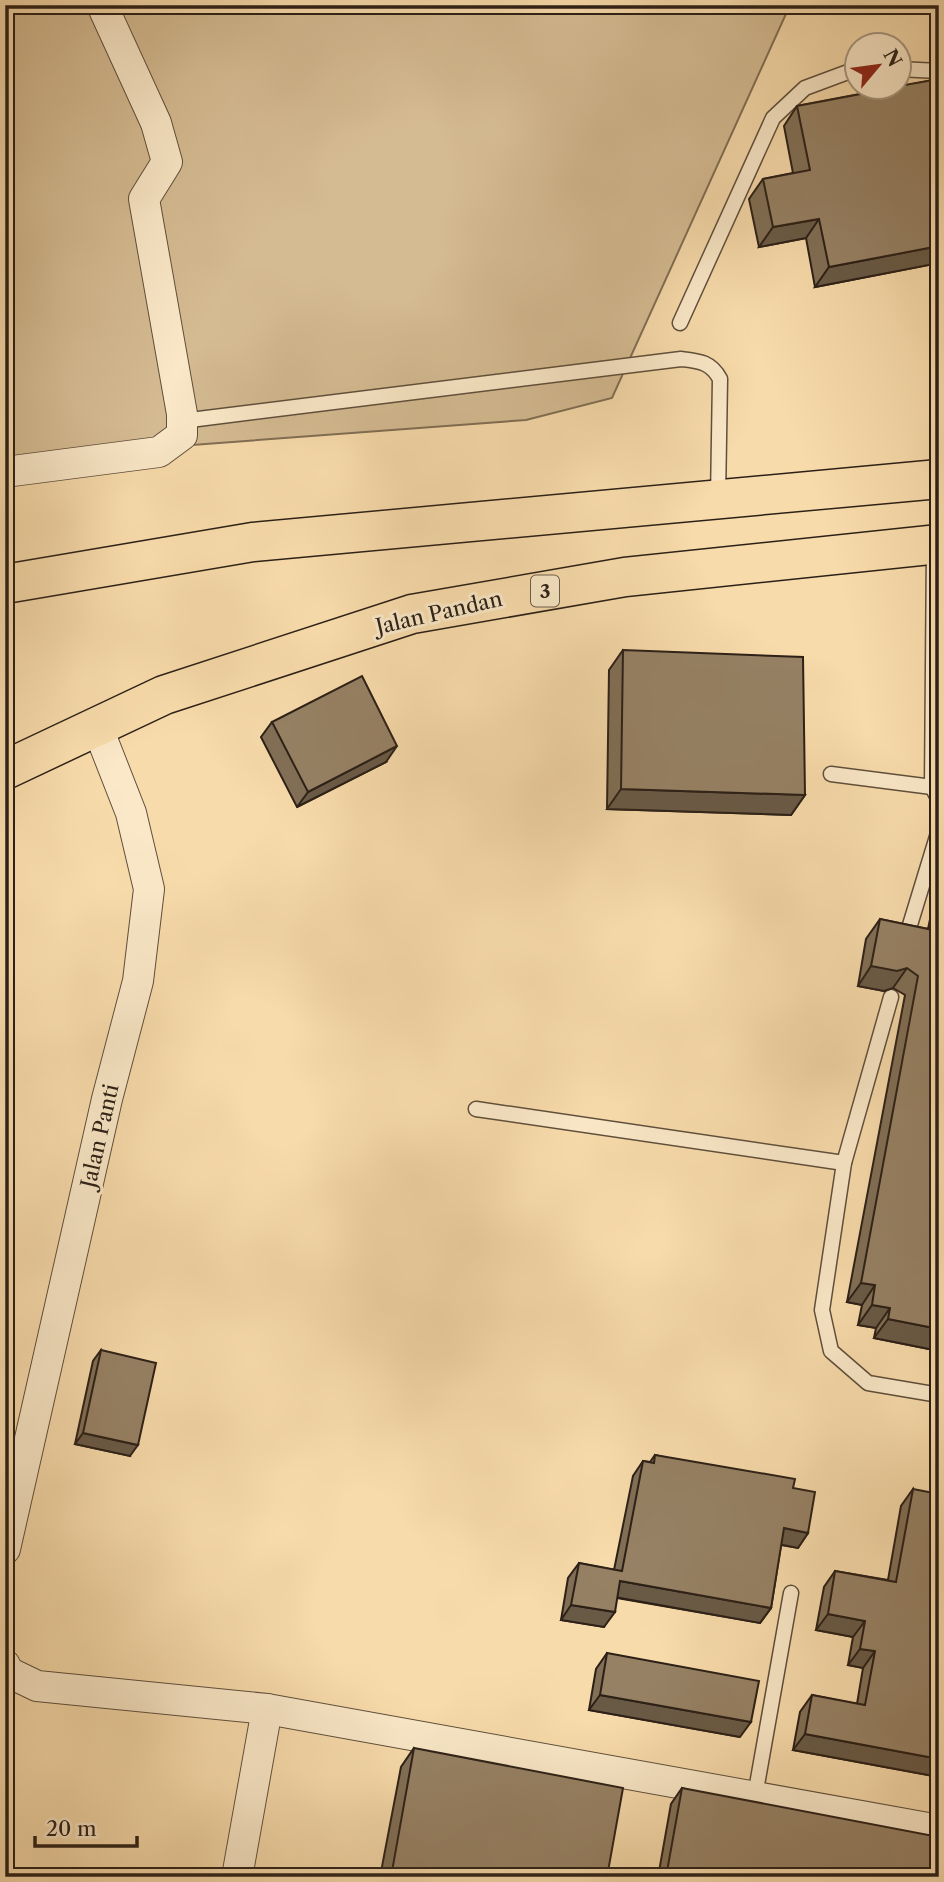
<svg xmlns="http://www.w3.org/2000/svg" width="944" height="1882" font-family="'Libre Caslon Text',serif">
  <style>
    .green { fill: #d5bb92; stroke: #806e54; stroke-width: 2 }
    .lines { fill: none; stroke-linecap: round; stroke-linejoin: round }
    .service-casing { stroke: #5f4f3c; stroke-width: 17 }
    .minor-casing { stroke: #5f4f3c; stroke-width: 32 }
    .trunk-casing { stroke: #2c2017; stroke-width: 41 }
    .service { stroke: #fae8c8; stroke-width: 14 }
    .minor { stroke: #fae8c8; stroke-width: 30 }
    .trunk { stroke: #f8dbab; stroke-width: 38 }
    .wall { fill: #816f56; stroke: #2c2017; stroke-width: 2 }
    .shaded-wall { fill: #695a46; stroke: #2c2017; stroke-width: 2 }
    .building { fill: #968164; stroke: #2c2017; stroke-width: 2 }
    .labels { text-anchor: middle; stroke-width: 6; stroke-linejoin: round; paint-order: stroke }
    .shield { fill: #fae8c8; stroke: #6a5c4c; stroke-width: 2 }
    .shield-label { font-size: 19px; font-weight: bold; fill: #2c2017 }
    .street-label { font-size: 21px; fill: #2c2017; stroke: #fae8c8 }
  </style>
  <rect width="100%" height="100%" fill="#f8dbab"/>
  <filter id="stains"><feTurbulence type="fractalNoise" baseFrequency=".00286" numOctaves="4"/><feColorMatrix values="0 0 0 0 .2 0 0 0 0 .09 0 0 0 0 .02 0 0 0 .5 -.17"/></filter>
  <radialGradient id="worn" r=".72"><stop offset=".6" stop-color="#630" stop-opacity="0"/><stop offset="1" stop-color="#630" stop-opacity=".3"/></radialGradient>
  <path class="green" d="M5,5H790L612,398L526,420L5,459Z"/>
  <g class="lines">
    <g class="service-casing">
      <g id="service">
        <path d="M898,69L939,71"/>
        <path d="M680,323L773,118L805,88L856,69"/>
        <path d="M182,421L681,359C699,361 711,362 720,379L718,498"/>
        <path d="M934,545L932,787L939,800"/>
        <path d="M831,774L932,787"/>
        <path d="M906,938L939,830"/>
        <path d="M891,997L844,1163L822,1310L831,1351L868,1383L939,1395"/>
        <path d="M476,1109L844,1163"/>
        <path d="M755,1796L791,1593"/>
      </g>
    </g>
    <g class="minor-casing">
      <g id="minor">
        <path d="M5,472L159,452L182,435V414L144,199L167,162L156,123L102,5"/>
        <path d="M5,1549L107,1099L138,981L149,889L131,813L97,726"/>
        <path d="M5,1665L8,1672L37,1686L267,1709L939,1830"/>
        <path d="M237,1877L267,1709"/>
      </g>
    </g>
    <g class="trunk-casing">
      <g id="trunk">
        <path d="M5,584L253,542L939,479"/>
        <path d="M5,770L164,695L412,614L625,577L939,544"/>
      </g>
    </g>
    <use href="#service" class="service"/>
    <use href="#minor" class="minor"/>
    <use href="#trunk" class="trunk"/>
  </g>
  <g class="wall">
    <path d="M939,79V263L815,287L806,238L759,247L749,199L763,179L793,173L784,126L797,106Z"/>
    <path d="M623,650L805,795L791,815L607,809L609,670Z"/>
    <path d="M272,722L386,762L297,807L261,737Z"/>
    <path d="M939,897V1351L874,1338L876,1328L858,1325L862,1305L847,1302L905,995L893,988L884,991L858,986L866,939L880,919L928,929L933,905Z"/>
    <path d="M101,1350L130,1456L75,1444L93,1361Z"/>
    <path d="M655,1455L793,1488L808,1533L798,1548L781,1545L771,1608L760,1623L617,1598L604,1627L561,1620L568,1578L579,1563L614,1570L633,1476L643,1461L650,1462Z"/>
    <path d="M913,1489L939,1777L793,1750L800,1712L812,1695L857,1704L863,1668L848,1665L853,1637L816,1630L824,1587L835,1571L888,1580L901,1506Z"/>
    <path d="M607,1653L740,1737L589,1710L596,1669Z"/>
    <path d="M414,1748L607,1877H380L401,1767Z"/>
    <path d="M682,1788L939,1877H658L671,1804Z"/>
  </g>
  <g class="shaded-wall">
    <path d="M819,219L806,238L759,247L773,227Z"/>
    <path d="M939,246V263L815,287L829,267Z"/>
    <path d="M397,746L386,762L297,807L308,792Z"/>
    <path d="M621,789L805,795L791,815L607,809Z"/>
    <path d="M871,966L907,968L893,988L884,991L858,986Z"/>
    <path d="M861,1283L875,1285L862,1305L847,1302Z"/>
    <path d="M872,1305L890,1308L876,1328L858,1325Z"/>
    <path d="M888,1319L939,1329V1351L874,1338Z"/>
    <path d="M83,1433L138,1445L130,1456L75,1444Z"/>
    <path d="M784,1528L808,1533L798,1548L773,1543Z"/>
    <path d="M620,1581L771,1608L760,1623L609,1596Z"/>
    <path d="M571,1605L615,1612L604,1627L561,1620Z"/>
    <path d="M828,1614L865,1621L853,1637L816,1630Z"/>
    <path d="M860,1649L875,1651L863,1668L848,1665Z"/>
    <path d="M600,1695L751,1722L740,1737L589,1710Z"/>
    <path d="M805,1734L939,1759V1777L793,1750Z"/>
  </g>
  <g class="building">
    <path d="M939,79V246L829,267L819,219L773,227L763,179L810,170L797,106L893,88H899V86Z"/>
    <path d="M623,650L803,657L805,795L621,789Z"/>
    <path d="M362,676L397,746L308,792L272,722Z"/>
    <path d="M880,919L938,931L939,928V1329L888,1319L890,1308L872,1305L875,1285L861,1283L918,976L907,968L897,971L871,966Z"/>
    <path d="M101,1350L156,1363L138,1445L83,1433Z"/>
    <path d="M655,1455L795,1479L793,1488L815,1492L808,1533L784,1528L771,1608L620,1581L615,1612L571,1605L579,1563L622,1571L643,1461L654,1463Z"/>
    <path d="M913,1489L939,1494V1759L805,1734L812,1695L865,1705L875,1651L860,1649L865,1621L828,1614L835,1571L896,1582Z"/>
    <path d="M607,1653L759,1681L751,1722L600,1695Z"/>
    <path d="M414,1748L623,1788L607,1877H391Z"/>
    <path d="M682,1788L939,1837V1877H666Z"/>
  </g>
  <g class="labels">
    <rect class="shield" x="531" y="575.5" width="28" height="31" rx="5"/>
    <g class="shield-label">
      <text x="545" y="598">3</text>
    </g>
    <g class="street-label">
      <text transform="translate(439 613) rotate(-13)" y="7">Jalan Pandan</text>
      <text transform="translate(100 1136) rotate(-77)" y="7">Jalan Panti</text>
    </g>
  </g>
  <rect width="944" height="1882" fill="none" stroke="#f8dbab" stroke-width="28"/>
  <rect x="7" y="7" width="930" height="1868" fill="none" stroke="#2c2017" stroke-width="3.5"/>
  <rect x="14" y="14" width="916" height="1854" fill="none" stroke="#2c2017" stroke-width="2"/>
  <g transform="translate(878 66) rotate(61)"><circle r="33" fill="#fae8c8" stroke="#a89881" stroke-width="2"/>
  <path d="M0-5L12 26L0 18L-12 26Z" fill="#8f2418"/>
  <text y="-10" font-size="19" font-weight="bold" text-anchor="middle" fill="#2c2017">N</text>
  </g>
  <path d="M35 1836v10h102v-10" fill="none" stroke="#2c2017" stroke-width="3.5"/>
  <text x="46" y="1836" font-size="21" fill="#2c2017" stroke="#fae8c8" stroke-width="5" paint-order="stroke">20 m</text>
  <rect width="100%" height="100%" filter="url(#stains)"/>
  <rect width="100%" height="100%" fill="url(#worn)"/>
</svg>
